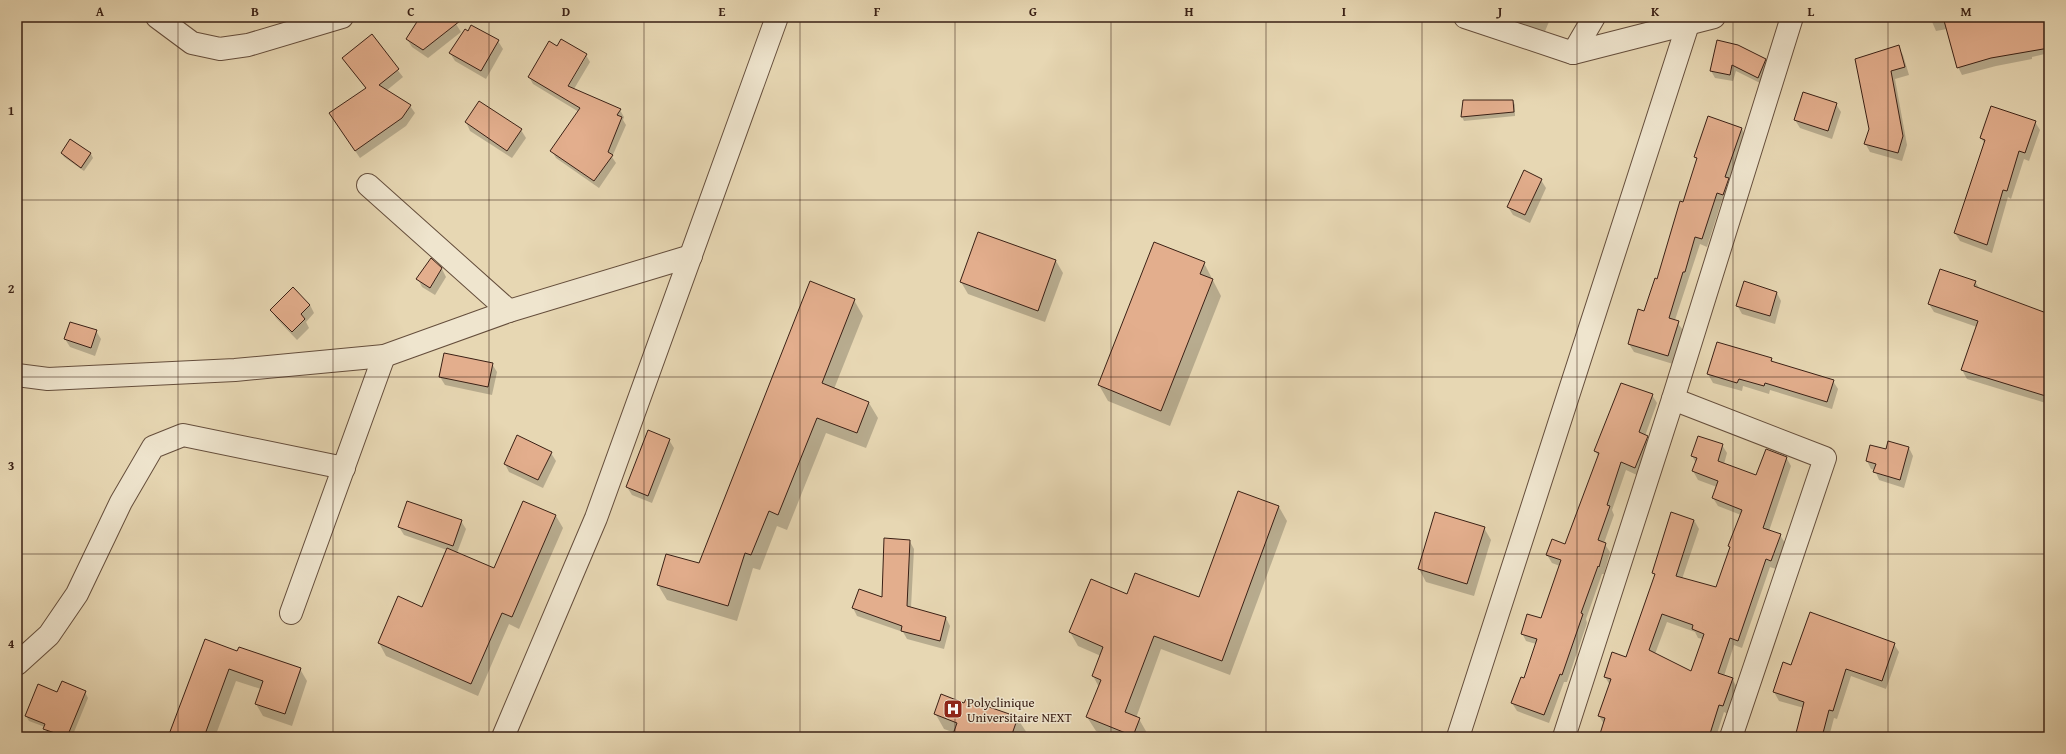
<svg xmlns="http://www.w3.org/2000/svg" width="2066" height="754" font-family="'Gentium Book Plus',serif">
  <style>
    .shadow { fill: #0003; fill-rule: evenodd }
    .building { fill: #e3ae8d; stroke: #3a2015; fill-rule: evenodd }
    .lines { fill: none; stroke-linecap: round; stroke-linejoin: round }
    .minor-casing { stroke: #654e3c; stroke-width: 24 }
    .minor { stroke: #efe5ce; stroke-width: 22 }
    .grid { fill: none; stroke: #3a2015; stroke-width: 1; stroke-opacity: 0.55 }
    .labels { text-anchor: middle; stroke-width: 3; stroke-linejoin: round; paint-order: stroke }
    .poi-label { font-size: 13px; fill: #3a2015; stroke: #efe5ce; text-anchor: start }
    .neatline { fill: none; stroke: #3a2015; stroke-width: 1.5 }
    .grid-label { font-size: 13px; text-anchor: middle; font-weight: bold; fill: #3a2015 }
  </style>
  <rect width="100%" height="100%" fill="#e7d7b3"/>
  <filter id="stains"><feTurbulence type="fractalNoise" baseFrequency=".005" numOctaves="4"/><feColorMatrix values="0 0 0 0 .2 0 0 0 0 .09 0 0 0 0 .02 0 0 0 .5 -.17"/></filter>
  <radialGradient id="worn" r=".72"><stop offset=".6" stop-color="#630" stop-opacity="0"/><stop offset="1" stop-color="#630" stop-opacity=".3"/></radialGradient>
  <g class="shadow">
    <path d="M421,17H445L456,24L461,32L428,58L412,47L407,39Z"/>
    <path d="M1512,17H1551L1543,36L1516,27Z"/>
    <path d="M1930,17H2049V53L2032,57V59L1996,66L1962,75L1958,67L1947,29L1936,31Z"/>
    <path d="M371,36L403,77L386,91L410,106L415,113L406,126L360,158L335,121L366,89L343,58Z"/>
    <path d="M498,41L503,49L486,79L455,61L450,53Z"/>
    <path d="M1718,41L1765,59L1769,66L1762,84L1736,71L1733,81L1715,78L1711,71Z"/>
    <path d="M1898,47L1903,55L1909,75L1895,79L1907,145L1902,161L1870,152L1865,143Z"/>
    <path d="M558,48L586,55L590,62L574,89L620,110L624,117L623,120L626,125L612,157L616,163L599,188L556,158L552,151L579,112L533,84L529,77ZM584,57H586L566,90L564,89Z"/>
    <path d="M1464,101H1513L1515,105V116L1464,121L1462,117Z"/>
    <path d="M1836,104L1841,112L1832,139L1800,128L1795,120Z"/>
    <path d="M466,122L521,130L526,138L512,158L470,131Z"/>
    <path d="M2035,122L2040,130L2029,161L2024,159L2011,199L2008,197L1992,253L1960,241L1955,233L1985,144L1981,138Z"/>
    <path d="M1742,129L1746,137L1728,203L1722,200L1707,247L1700,244L1675,320L1683,330L1673,364L1634,352L1629,344L1645,312L1657,280L1697,161L1695,157Z"/>
    <path d="M71,140L91,154L93,158L84,171L64,157L62,153Z"/>
    <path d="M1541,180L1546,188L1530,223L1513,215L1508,207Z"/>
    <path d="M979,233L1056,261L1063,273L1045,322L968,294L961,282Z"/>
    <path d="M1155,243L1204,263L1221,296L1170,426L1108,401L1099,385Z"/>
    <path d="M431,259L442,269L446,277L435,295L422,287L418,279Z"/>
    <path d="M1975,282L1980,289L2049,315V404L1967,379L1962,370L1977,327L1934,312L1929,304Z"/>
    <path d="M1777,293L1781,301L1775,324L1742,314L1737,305Z"/>
    <path d="M854,300L863,316L834,389L869,403L878,418L866,448L826,433L787,530L777,526L760,570L753,568L737,621L667,600L658,585L699,564Z"/>
    <path d="M310,305L314,313L306,322L309,328L297,340L276,318L271,310Z"/>
    <path d="M96,331L101,339L95,356L70,347L65,339Z"/>
    <path d="M1718,343L1771,359L1774,363L1833,381L1838,389L1832,409L1770,390L1769,394L1743,386L1742,391L1713,383L1708,374Z"/>
    <path d="M492,364L497,372L492,395L445,385L440,377Z"/>
    <path d="M1652,395L1657,403L1645,436L1652,445L1639,476L1626,470L1612,510L1614,515L1604,543L1610,552L1604,574H1602L1586,619L1587,623L1567,682H1564L1549,723L1517,711L1512,703L1524,679L1536,644L1526,641L1522,633L1541,619L1560,566L1552,563L1547,555L1565,545L1599,457L1595,451Z"/>
    <path d="M669,440L674,448L652,503L632,495L627,487Z"/>
    <path d="M1889,442L1909,448L1913,456L1904,488L1879,480L1875,470L1871,469L1867,461L1887,451Z"/>
    <path d="M1722,445L1727,453L1724,464L1757,477L1786,457L1791,466L1769,531L1780,535L1785,543L1776,569L1770,567L1742,648L1734,645L1724,676L1732,679L1737,687L1728,714L1724,712L1716,737H1600L1604,724L1599,716L1610,685L1605,677L1627,658L1656,577L1653,573L1694,520L1699,529L1682,579L1716,589L1741,515L1718,506L1713,498L1717,487L1698,480L1693,471L1696,463L1692,456ZM1667,622L1695,632L1698,638L1703,639L1692,672L1655,654Z"/>
    <path d="M551,453L556,461L543,488L509,472L505,464Z"/>
    <path d="M1238,492L1279,507L1287,521L1230,675L1161,649L1136,718L1139,719L1147,733L1146,737H1110L1096,731L1087,717L1099,687L1093,676L1101,656L1078,646L1070,632L1128,595L1199,598Z"/>
    <path d="M1436,513L1484,528L1491,540L1474,596L1426,582L1419,569Z"/>
    <path d="M556,516L563,528L519,629L509,624L478,696L386,656L379,643L422,608L447,550L404,535L399,527L461,521L466,529L457,553L494,569Z"/>
    <path d="M909,540L914,549L911,608L946,618L950,626L944,649L907,639L903,632L857,616L853,608L883,599Z"/>
    <path d="M1894,644L1899,652L1886,689L1851,676L1837,719L1834,718L1829,737H1796L1804,708L1779,701L1774,692L1792,666Z"/>
    <path d="M238,653L300,669L307,681L292,726L263,716L256,704L261,689L236,681L215,737H169Z"/>
    <path d="M85,692L88,698L72,737H55L48,734L45,727L29,721L26,716L58,693Z"/>
    <path d="M965,704L1017,718L1027,733L1025,737H953L955,733L944,729L935,713Z"/>
  </g>
  <g class="building">
    <path d="M420,17H465L423,50L406,39Z"/>
    <path d="M1943,17H2025V21L2049,17V48L1991,58L1957,68Z"/>
    <path d="M471,25L499,40L481,71L449,53L465,29L468,31Z"/>
    <path d="M372,34L399,69L379,85L411,105L402,118L355,151L329,113L366,88L342,58Z"/>
    <path d="M561,39L587,54L568,86L621,109L617,115L622,117L608,152L613,155L594,181L550,151L580,108L528,77L549,41L557,46Z"/>
    <path d="M1717,40L1738,45L1766,59L1758,78L1732,65L1730,75L1710,71Z"/>
    <path d="M1899,45L1905,67L1891,71L1903,136L1898,153L1864,144L1869,129L1855,59Z"/>
    <path d="M1803,92L1837,103L1828,131L1794,120Z"/>
    <path d="M1463,100H1513L1514,112L1461,117Z"/>
    <path d="M479,101L522,129L507,151L465,122Z"/>
    <path d="M1991,106L2036,121L2025,153L2019,151L2007,191L2003,190L1987,245L1954,233L1985,140L1980,138Z"/>
    <path d="M1708,116L1742,128L1725,177L1729,178L1723,195L1717,193L1702,239L1695,237L1685,272H1683L1669,318L1679,321L1668,356L1628,344L1638,309L1644,311L1655,278L1657,279L1680,201L1683,202L1697,158L1694,157Z"/>
    <path d="M70,139L91,153L81,168L61,153Z"/>
    <path d="M1524,170L1542,179L1525,215L1507,207Z"/>
    <path d="M978,232L1056,260L1038,311L960,282Z"/>
    <path d="M1154,242L1205,262L1200,274L1213,279L1161,411L1098,385Z"/>
    <path d="M431,258L442,268L430,288L416,279Z"/>
    <path d="M1940,269L1976,281L1974,286L2049,314V397L1961,370L1978,321L1928,304Z"/>
    <path d="M810,281L855,299L822,383L869,402L857,433L817,418L778,515L769,511L751,555L745,553L728,606L657,585L666,554L699,563Z"/>
    <path d="M1744,281L1777,292L1770,316L1736,306Z"/>
    <path d="M293,287L310,305L301,314L305,319L292,332L270,310Z"/>
    <path d="M70,322L97,330L91,348L64,339Z"/>
    <path d="M1717,342L1772,358L1771,361L1834,380L1827,402L1765,383L1764,386L1739,379L1737,383L1707,374Z"/>
    <path d="M444,353L493,363L488,387L439,377Z"/>
    <path d="M1621,383L1653,394L1639,432L1648,436L1635,468L1621,462L1607,505L1610,506L1598,540L1606,543L1599,567L1598,566L1581,613L1583,614L1562,675L1560,674L1544,715L1511,703L1521,677L1524,678L1537,639L1521,634L1527,614L1541,618L1561,560L1546,555L1552,539L1565,544L1599,453L1594,451Z"/>
    <path d="M648,430L670,439L648,496L626,487Z"/>
    <path d="M517,435L552,452L538,480L504,464Z"/>
    <path d="M1698,436L1723,444L1718,461L1756,475L1766,449L1787,457L1763,528L1781,534L1771,561L1766,559L1738,641L1730,638L1718,673L1733,678L1723,706L1719,705L1709,737H1599L1605,718L1598,716L1611,679L1604,677L1612,652L1626,657L1655,574L1652,573L1671,512L1694,520L1676,576L1716,587L1730,547L1728,546L1742,510L1712,498L1718,481L1692,471L1697,458L1691,456ZM1662,614L1693,625L1692,629L1704,634L1691,671L1649,650Z"/>
    <path d="M1888,441L1909,447L1900,480L1873,472L1876,464L1866,461L1870,445L1886,449Z"/>
    <path d="M1238,491L1279,506L1222,661L1154,636L1125,712L1140,718L1133,736L1086,717L1101,680L1092,676L1103,647L1069,632L1091,579L1127,594L1135,573L1199,597Z"/>
    <path d="M407,501L462,520L453,546L398,527Z"/>
    <path d="M523,501L556,515L512,617L502,613L471,684L378,643L398,596L422,607L447,548L494,568Z"/>
    <path d="M1435,512L1485,527L1467,584L1418,569Z"/>
    <path d="M884,538L910,540L907,606L946,617L940,641L901,631L902,626L852,608L859,589L882,597Z"/>
    <path d="M1810,612L1895,643L1882,681L1846,669L1833,711L1829,710L1822,737H1795L1804,702L1773,692L1783,662L1791,665Z"/>
    <path d="M205,639L237,651L239,647L301,668L285,714L255,704L263,681L229,669L204,737H168Z"/>
    <path d="M62,681L86,691L67,737L43,729L45,724L25,716L38,684L57,692Z"/>
    <path d="M941,694L964,703L966,699L1018,717L1011,737H952L957,723L934,714Z"/>
  </g>
  <g class="lines">
    <g class="minor-casing">
      <g id="minor">
        <path d="M157,17L192,43L220,49L248,45L342,17"/>
        <path d="M1465,17L1573,53L1714,17"/>
        <path d="M1573,53L1594,17"/>
        <path d="M368,185L509,311"/>
        <path d="M17,375L48,379L235,370L384,356L509,311L691,256"/>
        <path d="M1673,399L1825,458L1731,737"/>
        <path d="M291,613L384,356"/>
        <path d="M17,664L49,635L77,594L121,502L153,447L183,435L344,468"/>
        <path d="M503,737L596,518L777,17"/>
        <path d="M1458,737L1688,24"/>
        <path d="M1564,737L1673,399L1792,17"/>
      </g>
    </g>
    <use href="#minor" class="minor"/>
  </g>
  <path class="grid" d="M178,17V737M333,17V737M489,17V737M644,17V737M800,17V737M955,17V737M1111,17V737M1266,17V737M1422,17V737M1577,17V737M1733,17V737M1888,17V737M17,200H2049M17,377H2049M17,554H2049"/>
  <defs>
    <g id="hospital-square" transform="scale(1)"><rect x="-9" y="-9" width="18" height="18" rx="4" fill="#8f2418" stroke="#efe5ce"/><path d="M-5-5h3v3.5h4V-5h3V5h-3V1.5h-4V5h-3Z" fill="#fff"/></g>
  </defs>
  <g fill-rule="evenodd">
    <use href="#hospital-square" x="953" y="709"/>
  </g>
  <g class="labels">
    <g class="poi-label">
      <text x="967" y="707">Polyclinique<tspan x="967" dy="15">Universitaire NEXT</tspan></text>
    </g>
  </g>
  <rect width="2066" height="754" fill="none" stroke="#e7d7b3" stroke-width="44"/>
  <rect x="22" y="22" width="2022" height="710" class="neatline"/>
  <g class="grid-label">
    <text x="100" y="16">A</text>
    <text x="255" y="16">B</text>
    <text x="411" y="16">C</text>
    <text x="566" y="16">D</text>
    <text x="722" y="16">E</text>
    <text x="877" y="16">F</text>
    <text x="1033" y="16">G</text>
    <text x="1189" y="16">H</text>
    <text x="1344" y="16">I</text>
    <text x="1500" y="16">J</text>
    <text x="1655" y="16">K</text>
    <text x="1811" y="16">L</text>
    <text x="1966" y="16">M</text>
    <text x="11" y="115">1</text>
    <text x="11" y="293">2</text>
    <text x="11" y="470">3</text>
    <text x="11" y="648">4</text>
  </g>
  <rect width="100%" height="100%" filter="url(#stains)"/>
  <rect width="100%" height="100%" fill="url(#worn)"/>
</svg>
